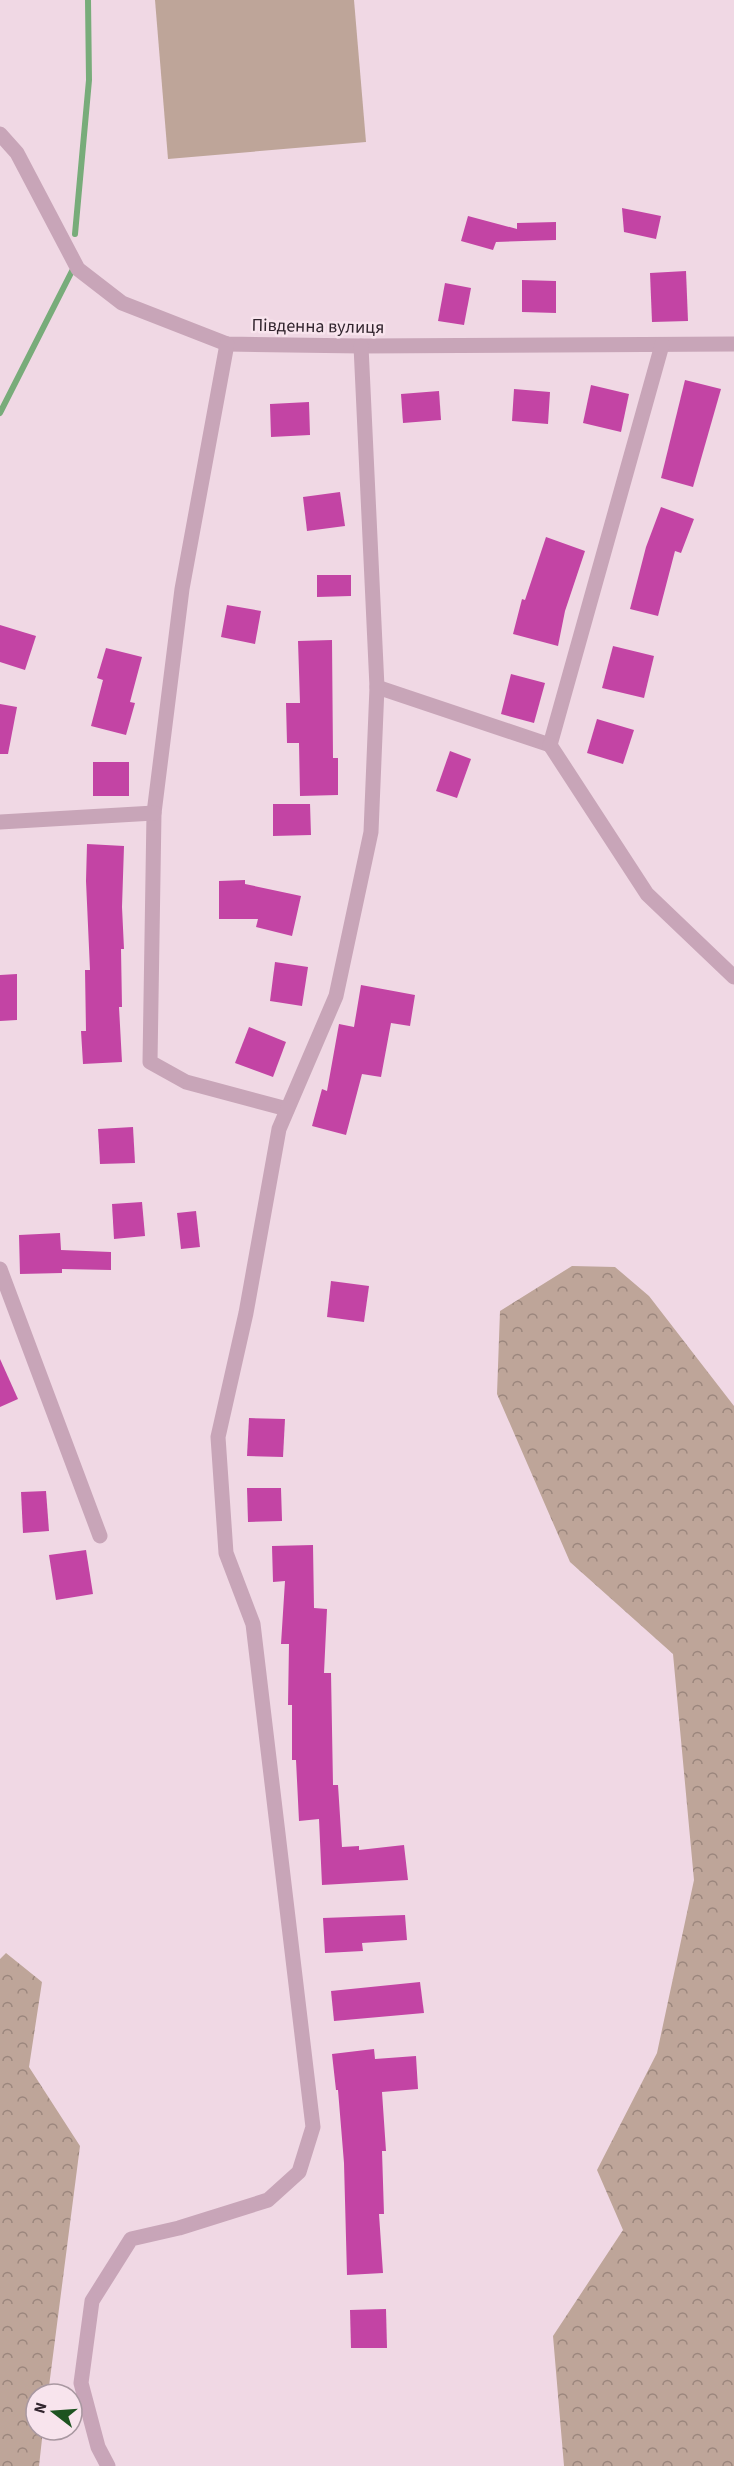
<svg xmlns="http://www.w3.org/2000/svg" width="734" height="2466" font-family="'Source Sans 3',sans-serif">
  <style>
    .forest { fill: url(#forest-crowns) }
    .pitch { fill: #bea599 }
    .lines { fill: none; stroke-linecap: round; stroke-linejoin: round }
    .stream { stroke: #78ac7a; stroke-width: 6 }
    .building { fill: #c344a4 }
    .minor { stroke: #c8a5b8; stroke-width: 15 }
    .labels { text-anchor: middle; stroke-width: 5; stroke-linejoin: round; paint-order: stroke }
    .street-label { font-size: 18px; fill: #33262f; stroke: #f8e4ed }
  </style>
  <defs>
    <pattern id="forest-crowns" width="20" height="18" patternUnits="userSpaceOnUse" patternTransform="scale(1.5)"><rect width="20" height="18" fill="#bea599"/><path d="M2 6a3 3 0 1 1 6 0M12 15a3 3 0 1 1 6 0" fill="none" stroke="#9b867d"/></pattern>
  </defs>
  <rect width="100%" height="100%" fill="#f0d8e4"/>
  <g class="forest">
    <path d="M572,1266L615,1267L649,1296L734,1406V2466H564L553,2336L623,2230L597,2170L657,2053L694,1880L673,1654L570,1562L497,1394L500,1311Z"/>
    <path d="M6,1953L42,1982L29,2067L80,2146L48,2394H36V2430H43L39,2466H0V1959Z"/>
  </g>
  <path class="pitch" d="M155,0H354L366,142L168,159Z"/>
  <g class="lines">
    <g class="stream">
      <path d="M75,234L89,80L88,0"/>
      <path d="M0,413L72,271"/>
    </g>
  </g>
  <g class="building">
    <path d="M622,208L661,216L656,239L624,232Z"/>
    <path d="M468,216L517,229V223L556,222V240L496,242L493,250L461,241Z"/>
    <path d="M686,271L688,321L652,322L650,273Z"/>
    <path d="M522,280L556,281V313L522,312Z"/>
    <path d="M445,283L471,288L464,325L438,321Z"/>
    <path d="M685,380L721,389L693,487L661,478Z"/>
    <path d="M591,385L629,394L621,432L583,423Z"/>
    <path d="M514,389L550,392L548,424L512,421Z"/>
    <path d="M439,391L441,420L403,423L401,394Z"/>
    <path d="M309,402L310,435L271,437L270,404Z"/>
    <path d="M340,492L345,526L307,531L303,497Z"/>
    <path d="M661,507L694,519L681,553L675,551L658,616L630,609L646,547Z"/>
    <path d="M546,537L585,551L565,611L558,646L513,634L522,599L525,600Z"/>
    <path d="M317,575H351V596L317,597Z"/>
    <path d="M227,605L261,611L255,644L221,637Z"/>
    <path d="M0,625L36,636L25,670L0,662Z"/>
    <path d="M332,640L333,758H338V795L300,796L299,743H287L286,703H300L298,641Z"/>
    <path d="M613,646L654,656L644,698L602,688Z"/>
    <path d="M106,648L142,657L130,702L135,703L126,735L91,726L103,680L97,678Z"/>
    <path d="M511,674L545,683L534,723L501,714Z"/>
    <path d="M0,704L17,707L8,754H0Z"/>
    <path d="M597,719L634,730L623,764L587,753Z"/>
    <path d="M450,751L471,759L457,798L436,791Z"/>
    <rect x="93" y="762" width="36" height="34"/>
    <path d="M273,804H310L311,835L273,836Z"/>
    <path d="M87,844L124,846L122,907L124,949H121L122,1007H119L122,1062L83,1064L81,1031H86L85,970H90L86,881Z"/>
    <path d="M245,880V884L301,896L292,936L256,927L258,919H219V881Z"/>
    <path d="M275,962L308,967L302,1006L270,1001Z"/>
    <path d="M17,974V1020L0,1021V975Z"/>
    <path d="M361,985L415,995L410,1026L391,1023L381,1077L362,1074L346,1135L312,1126L322,1089L327,1091L339,1024L354,1027Z"/>
    <path d="M249,1027L286,1042L273,1077L235,1063Z"/>
    <path d="M133,1127L135,1163L100,1164L98,1129Z"/>
    <path d="M142,1202L145,1236L114,1239L112,1204Z"/>
    <path d="M196,1211L200,1247L181,1249L177,1213Z"/>
    <path d="M60,1233L61,1250L111,1252V1270L62,1269V1273L20,1274L19,1235Z"/>
    <path d="M331,1281L369,1286L364,1322L327,1317Z"/>
    <path d="M0,1359L18,1399L0,1407Z"/>
    <path d="M249,1418L285,1419L283,1457L247,1456Z"/>
    <path d="M247,1488H281L282,1521L248,1522Z"/>
    <path d="M46,1491L49,1531L23,1533L21,1492Z"/>
    <path d="M313,1545L314,1608L327,1609L324,1673H331L333,1785H338L342,1847L359,1846V1850L404,1845L408,1880L322,1885L319,1819L299,1821L296,1760H292V1705H288L289,1644H281L285,1581L273,1582L272,1546Z"/>
    <path d="M86,1550L93,1594L56,1600L49,1555Z"/>
    <path d="M405,1915L407,1940L362,1943L363,1951L325,1953L323,1918Z"/>
    <path d="M420,1982L424,2013L334,2021L331,1991Z"/>
    <path d="M374,2049L375,2059L416,2056L418,2089L382,2092L386,2151H382L384,2214H379L383,2273L347,2275L344,2163L338,2090H336L332,2054Z"/>
    <path d="M386,2309L387,2348H351L350,2310Z"/>
  </g>
  <g class="lines">
    <g class="minor">
      <path d="M0,134L17,153L78,269L122,303L227,344L361,346L734,344"/>
      <path d="M227,344L182,589L154,813L150,1062L186,1082L287,1109"/>
      <path d="M377,687L550,745"/>
      <path d="M550,745L662,345"/>
      <path d="M550,745L647,894L734,977"/>
      <path d="M0,822L154,813"/>
      <path d="M0,1269L100,1536"/>
      <path d="M108,2466L98,2447L81,2383L92,2301L131,2239L179,2228L268,2200L299,2172L313,2127L253,1624L226,1553L218,1437L246,1313L279,1129L336,996L371,832L377,687L361,346"/>
    </g>
  </g>
  <g class="labels">
    <g class="street-label">
      <text transform="translate(318 326) rotate(1)" y="6">Південна вулиця</text>
    </g>
  </g>
  <g transform="translate(54 2412) rotate(287)"><circle r="28" fill="#f8e4ed" stroke="#a998a1" stroke-width="1.5"/>
  <path d="M0-4.5L10 22L0 15L-10 22Z" fill="#1d5320"/>
  <text y="-9" font-size="16" font-weight="bold" text-anchor="middle" fill="#33262f">N</text>
  </g>
</svg>
